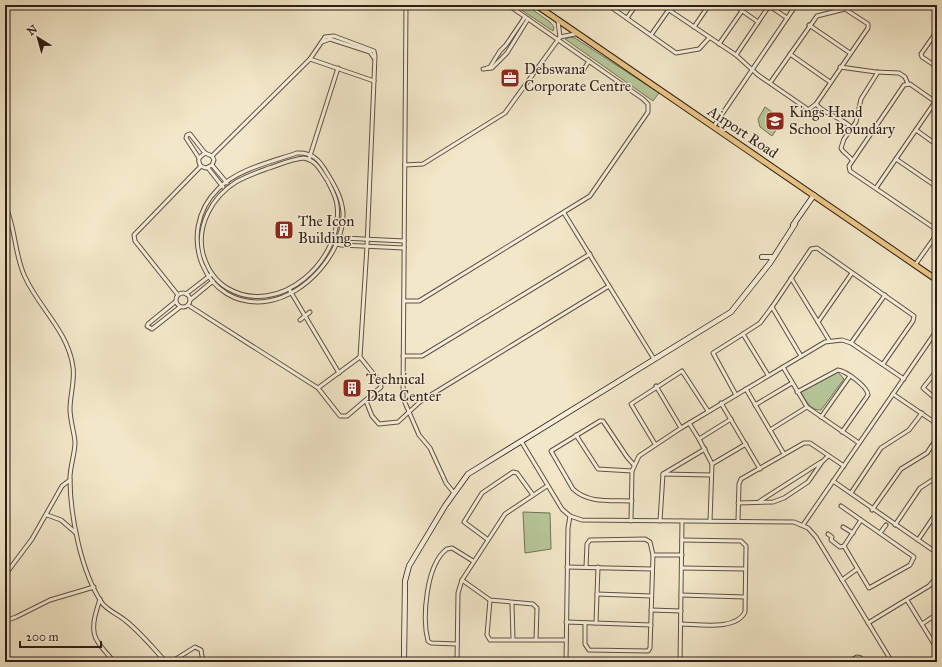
<svg xmlns="http://www.w3.org/2000/svg" width="942" height="667" font-family="'IM FELL Great Primer',serif">
  <style>
    .green { fill: #b6c799; stroke: #727258 }
    .lines { fill: none; stroke-linecap: round; stroke-linejoin: round }
    .street-casing { stroke: #5e5042; stroke-width: 5 }
    .secondary-casing { stroke: #2d1e16; stroke-width: 6 }
    .primary-casing { stroke: #2d1e16; stroke-width: 7 }
    .street { stroke: #f7efdb; stroke-width: 3 }
    .secondary { stroke: #f7efdb; stroke-width: 4.5 }
    .primary { stroke: #e9c484; stroke-width: 5 }
    .labels { text-anchor: middle; stroke-width: 3; stroke-linejoin: round; paint-order: stroke }
    .poi-label { font-size: 15px; fill: #2d1e16; stroke: #f7efdb; text-anchor: start }
    .street-label { font-size: 15px; fill: #2d1e16; stroke: #f7efdb }
  </style>
  <rect width="100%" height="100%" fill="#f2e7c8"/>
  <filter id="stains"><feTurbulence type="fractalNoise" baseFrequency=".005" numOctaves="4"/><feColorMatrix values="0 0 0 0 .2 0 0 0 0 .09 0 0 0 0 .02 0 0 0 .5 -.17"/></filter>
  <radialGradient id="worn" r=".72"><stop offset=".6" stop-color="#630" stop-opacity="0"/><stop offset="1" stop-color="#630" stop-opacity=".3"/></radialGradient>
  <g class="green">
    <path d="M514,5H526L550,22L554,27L553,31Z"/>
    <path d="M570,37L575,38L659,93L653,101L565,39Z"/>
    <path d="M765,107L783,120L772,136L760,127L758,119Z"/>
    <path d="M838,372L844,379L821,410C811,411 805,400 801,392Z"/>
    <path d="M523,512L550,513L551,549L525,553Z"/>
  </g>
  <g class="lines">
    <g class="street-casing">
      <g id="street">
        <path d="M406,5L403,398L419,435L430,448L446,483L454,493"/>
        <path d="M608,5L676,53L699,49L709,38"/>
        <path d="M734,5L758,22"/>
        <path d="M768,5L787,18"/>
        <path d="M669,10L736,55L758,75L806,108L808,110L816,104L868,28V24L845,9L817,16L770,83"/>
        <path d="M627,18L636,5"/>
        <path d="M809,25L850,53"/>
        <path d="M694,27L709,5"/>
        <path d="M937,31L921,54L922,57L937,67"/>
        <path d="M651,35L672,5"/>
        <path d="M560,37L575,34"/>
        <path d="M322,42L330,39L370,52L374,58"/>
        <path d="M719,44L742,11"/>
        <path d="M790,54L830,82"/>
        <path d="M736,55L769,6"/>
        <path d="M310,59L374,81"/>
        <path d="M840,67L876,72L899,73L905,77L908,84"/>
        <path d="M487,68L490,67L500,51L506,45L525,17"/>
        <path d="M483,69L492,68L507,53L528,19"/>
        <path d="M582,72L589,61"/>
        <path d="M937,103L910,84L904,85L849,166L850,171L937,230"/>
        <path d="M816,104C825,115 840,116 852,128"/>
        <path d="M714,126L796,5"/>
        <path d="M916,130L937,145"/>
        <path d="M297,153C313,152 320,161 327,173C335,186 342,198 343,213C344,252 306,295 268,301C204,311 174,232 218,189C238,169 271,162 297,153Z"/>
        <path d="M199,158L186,138L187,135L190,134L205,153"/>
        <path d="M304,158C317,161 320,170 327,180C331,188 336,196 337,205C344,260 279,319 227,288C214,280 207,268 203,254C196,226 212,197 236,182C246,176 258,172 269,168C281,164 292,159 304,158Z"/>
        <path d="M309,159L338,68"/>
        <path d="M896,159L937,187"/>
        <path d="M852,160C849,155 843,153 841,148L844,139L856,122L861,99L878,72"/>
        <path d="M212,165L206,168C200,167 198,163 199,158L205,153L212,156L214,160L212,165L227,183"/>
        <path d="M405,165L423,164L505,113L560,37L558,21"/>
        <path d="M208,168L223,187"/>
        <path d="M876,188L935,102"/>
        <path d="M5,205C16,228 14,254 25,277C39,308 68,331 73,367C75,380 70,396 70,409C70,420 74,431 75,442C75,454 70,466 70,478C70,515 81,572 102,603C107,610 119,615 126,621C141,633 153,648 166,662"/>
        <path d="M564,213L654,359"/>
        <path d="M337,236L343,238L404,241"/>
        <path d="M334,243L341,245L404,248"/>
        <path d="M915,265L937,234"/>
        <path d="M791,278L829,340"/>
        <path d="M289,289L339,373"/>
        <circle cx="183" cy="300" r="7"/>
        <path d="M186,294L212,274"/>
        <path d="M178,295L135,241L134,235L201,166"/>
        <path d="M190,300L213,281"/>
        <path d="M404,301H419L590,196L648,112V104L643,99L508,5"/>
        <path d="M175,302L148,324L147,326L152,329L180,307"/>
        <path d="M188,305L318,388L340,416H347L381,387L380,382L360,357L367,246L375,56L374,51L334,36L325,37L310,59L212,156"/>
        <path d="M772,307L811,249L817,248L914,316L913,321L883,364"/>
        <path d="M300,320L310,312"/>
        <path d="M818,322L852,273"/>
        <path d="M743,334L760,323L772,307L801,356"/>
        <path d="M851,343L885,295"/>
        <path d="M403,356H422L590,254"/>
        <path d="M783,367L807,407L859,443"/>
        <path d="M937,370L923,388L937,400"/>
        <path d="M656,386L681,428"/>
        <path d="M318,388L360,357"/>
        <path d="M746,389L784,454"/>
        <path d="M797,392L838,370C846,371 868,387 868,395L842,432"/>
        <path d="M893,394L937,424"/>
        <path d="M736,395L713,353L743,334L768,375"/>
        <path d="M366,401L372,416L379,424L398,422L421,401L609,286"/>
        <path d="M721,403L760,469"/>
        <path d="M755,405L792,383"/>
        <path d="M821,417L850,376"/>
        <path d="M934,422L937,416"/>
        <path d="M689,423L699,439L731,419"/>
        <path d="M770,430L807,407"/>
        <path d="M576,435L598,469L632,471"/>
        <path d="M699,439L712,464L710,521"/>
        <path d="M521,441L562,509L570,516L582,520L794,522L808,528L816,537L892,662"/>
        <path d="M655,444L631,404L682,371L708,411"/>
        <path d="M712,464L746,444"/>
        <path d="M663,474L711,475"/>
        <path d="M833,481L937,553"/>
        <path d="M851,493L881,448L909,430L922,413"/>
        <path d="M632,501C611,500 589,504 573,489L551,451L600,421H603L627,457L634,465"/>
        <path d="M760,501L821,462"/>
        <path d="M738,503L773,502L784,498L808,482L822,462L828,456"/>
        <path d="M841,506L861,520"/>
        <path d="M872,510L901,469L927,453L937,438"/>
        <path d="M47,515L61,520L76,533"/>
        <path d="M861,520L914,557L910,565L869,588L844,546Z"/>
        <path d="M631,521L632,471L639,456L681,428L825,342L842,340L851,343L904,379"/>
        <path d="M660,521L663,474L705,449"/>
        <path d="M738,521L739,484L741,479L804,443H810L844,466"/>
        <path d="M803,525L937,330"/>
        <path d="M895,525L920,488L937,477"/>
        <path d="M843,527L853,533"/>
        <path d="M880,533L886,525"/>
        <path d="M828,534L832,537L831,540L840,547L844,546"/>
        <path d="M487,539L464,522L482,493L513,472L517,473L533,495"/>
        <path d="M918,540L937,512"/>
        <path d="M653,555H682"/>
        <path d="M567,567L652,569"/>
        <path d="M682,568L745,569"/>
        <path d="M5,575L32,539L62,486L70,480"/>
        <path d="M462,580L490,600L533,604L537,608L536,640"/>
        <path d="M842,580L857,569"/>
        <path d="M597,594L651,596"/>
        <path d="M681,595L745,597"/>
        <path d="M100,599C96,612 89,630 98,642C102,649 109,655 114,662"/>
        <path d="M490,600L487,635L490,640H566"/>
        <path d="M907,600L934,644L937,645"/>
        <path d="M512,603L513,639"/>
        <path d="M651,610L681,611"/>
        <path d="M5,621L16,617L50,600L94,587"/>
        <path d="M566,622L651,625"/>
        <path d="M585,623V644L589,650L648,651L650,648L653,555L650,542L645,539L590,540L587,544L586,567"/>
        <path d="M596,623L598,567"/>
        <path d="M868,623L929,586L937,577"/>
        <path d="M681,624C698,624 736,631 745,612L746,546L741,541L682,540"/>
        <path d="M922,624L937,614"/>
        <path d="M457,644L431,643L428,641C422,618 426,564 447,549L452,548L473,561"/>
        <path d="M508,660L509,662"/>
        <path d="M171,662L195,647L201,650L203,662"/>
        <path d="M457,662L458,593L462,580L505,514L547,486"/>
        <path d="M566,662L568,528L570,516"/>
        <path d="M680,662L682,521"/>
        <path d="M848,662L857,657L861,658L863,662"/>
      </g>
    </g>
    <g class="secondary-casing">
      <g id="secondary">
        <path d="M793,225L814,195"/>
        <path d="M762,257H771"/>
        <path d="M404,662L405,581L409,566L445,506L468,474L731,312L770,263L795,224"/>
      </g>
    </g>
    <g class="primary-casing">
      <path id="primary" d="M536,5L937,280"/>
    </g>
    <use href="#street" class="street"/>
    <use href="#secondary" class="secondary"/>
    <use href="#primary" class="primary"/>
  </g>
  <defs>
    <g id="office-square" transform="scale(1)"><rect x="-9" y="-9" width="18" height="18" rx="4" fill="#8f2418" stroke="#f7efdb"/><path d="M-6-3h4V-5.5h4V-3h4V5H-6ZM-1-4.5V-3h2v-1.5ZM-6 0V1H6V0Z" fill="#fff"/></g>
    <g id="school-square" transform="scale(1)"><rect x="-9" y="-9" width="18" height="18" rx="4" fill="#8f2418" stroke="#f7efdb"/><path d="M0-5L7-2L0 1L-7-2ZM-4 1L0 2.5L4 1V4Q0 6-4 4Z" fill="#fff"/></g>
    <g id="building-square" transform="scale(1)"><rect x="-9" y="-9" width="18" height="18" rx="4" fill="#8f2418" stroke="#f7efdb"/><path d="M-4-6H4V6H1V3H-1V6H-4ZM-2.5-4.3h1.7v1.8h-1.7ZM.8-4.3h1.7v1.8H.8ZM-2.5-1h1.7V.8h-1.7ZM.8-1h1.7V.8H.8Z" fill="#fff"/></g>
  </defs>
  <g fill-rule="evenodd">
    <use href="#office-square" x="510" y="78"/>
    <use href="#school-square" x="775" y="121"/>
    <use href="#building-square" x="284" y="230"/>
    <use href="#building-square" x="352" y="388"/>
  </g>
  <g class="labels">
    <g class="poi-label">
      <text x="524" y="74">Debswana<tspan x="524" dy="17">Corporate Centre</tspan></text>
      <text x="789" y="117">Kings Hand<tspan x="789" dy="17">School Boundary</tspan></text>
      <text x="298" y="226">The Icon<tspan x="298" dy="17">Building</tspan></text>
      <text x="366" y="384">Technical<tspan x="366" dy="17">Data Center</tspan></text>
    </g>
    <g class="street-label">
      <text transform="translate(743 132) rotate(34)" y="5">Airport Road</text>
    </g>
  </g>
  <rect width="942" height="667" fill="none" stroke="#f2e7c8" stroke-width="20"/>
  <rect x="6" y="6" width="930" height="655" fill="none" stroke="#2d1e16" stroke-width="2"/>
  <rect x="10" y="10" width="922" height="647" fill="none" stroke="#2d1e16"/>
  <g transform="translate(38 38) rotate(323)" stroke="#f7efdb" stroke-width="3" paint-order="stroke">
  <path d="M0-3L7 15L0 10L-7 15Z" fill="#2d1e16"/>
  <text y="-6" font-size="11" font-weight="bold" text-anchor="middle" fill="#2d1e16">N</text>
  </g>
  <path d="M20 641v6h81v-6" fill="none" stroke="#2d1e16" stroke-width="2"/>
  <text x="26" y="641" font-size="12" fill="#2d1e16" stroke="#f7efdb" stroke-width="3" paint-order="stroke">200 m</text>
  <rect width="100%" height="100%" filter="url(#stains)"/>
  <rect width="100%" height="100%" fill="url(#worn)"/>
</svg>
